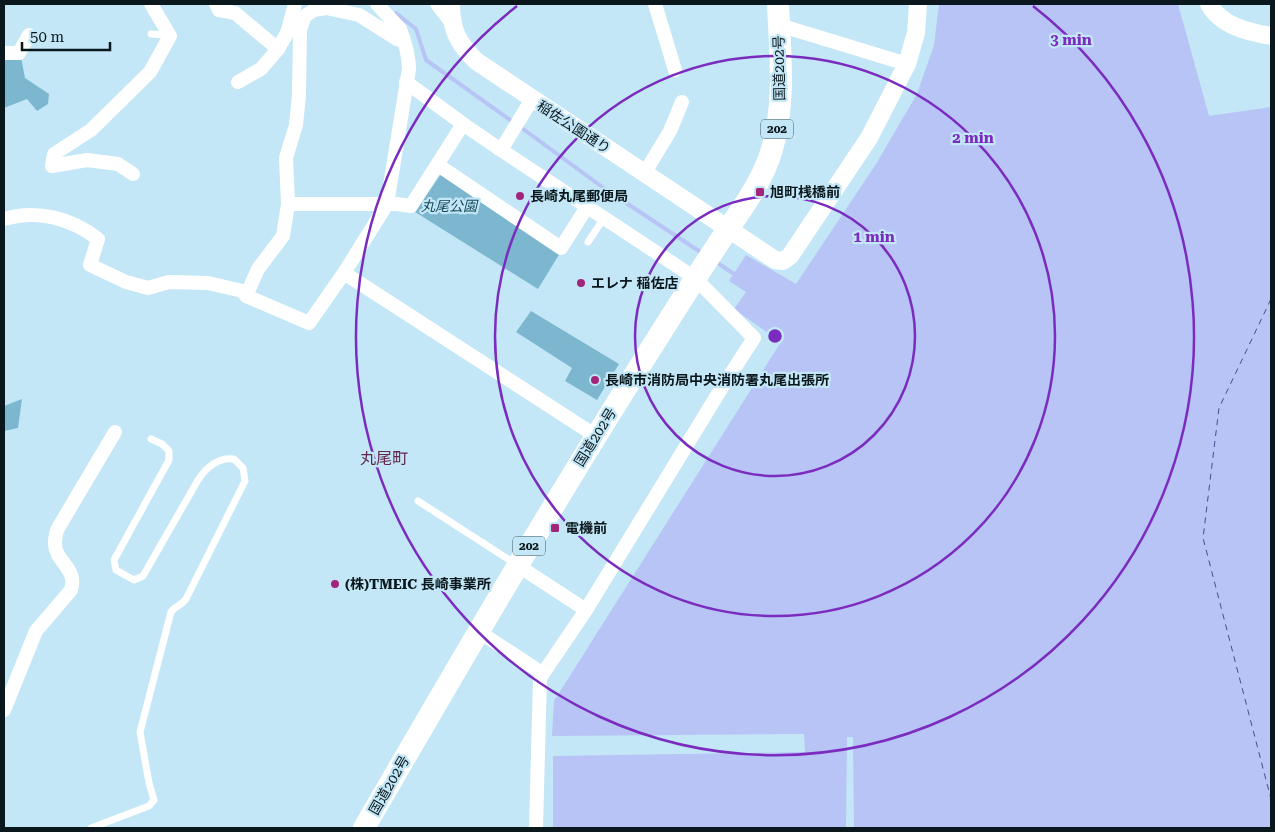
<svg xmlns="http://www.w3.org/2000/svg" width="1275" height="832" font-family="'Roboto Serif','Noto Sans JP',serif">
  <style>
    .green { fill: #7db7cf }
    .water { fill: #b7c4f5 }
    .lines { fill: none; stroke-linecap: round; stroke-linejoin: round }
    .stream { stroke: #b7c4f5; stroke-width: 4 }
    .ferry { stroke: #44508d; stroke-width: 1; stroke-dasharray: 6 5; stroke-linecap: butt }
    .service { stroke: #fff; stroke-width: 7 }
    .minor { stroke: #fff; stroke-width: 14 }
    .tertiary { stroke: #fff; stroke-width: 18 }
    .trunk { stroke: #fff; stroke-width: 22 }
    .ring { fill: none; stroke: #7b2cbf; stroke-width: 2.5 }
    .poi-dot { fill: #a22579; stroke: #c3e7f6; stroke-width: 2 }
    .labels { text-anchor: middle; stroke-width: 4.5; stroke-linejoin: round; paint-order: stroke }
    .shield { fill: #c3e7f6; stroke: #42555d; stroke-width: 1 }
    .shield-label { font-size: 12px; font-weight: bold; fill: #0a171c }
    .street-label { font-size: 14px; fill: #0a171c; stroke: #c3e7f6 }
    .poi-label { font-size: 14px; font-weight: bold; fill: #0a171c; stroke: #c3e7f6; text-anchor: start }
    .park-label { font-size: 14px; font-style: italic; fill: #16485a; stroke: #c3e7f6 }
    .quarter-label { font-size: 16px; fill: #63274d; stroke: #c3e7f6 }
    .centre { fill: #7b2cbf; stroke: #c3e7f6; stroke-width: 2.5 }
    .ring-label { font-size: 15px; text-anchor: middle; font-weight: bold; fill: #7b2cbf; stroke: #c3e7f6; stroke-width: 4.5; stroke-linejoin: round; paint-order: stroke }
  </style>
  <rect width="100%" height="100%" fill="#c3e7f6"/>
  <g class="green">
    <path d="M4,57H21L25,78L49,94L48,104L37,111L27,99L4,108Z"/>
    <path d="M441,174L560,253L538,289L415,212Z"/>
    <path d="M531,311L619,364L597,400L565,381L572,368L516,332Z"/>
    <path d="M22,399L18,428L4,431V406Z"/>
  </g>
  <path class="water" d="M939,4H1178L1209,116L1271,107V828H854L853,737H847L846,828H553V756L805,752L804,734L552,736L554,701L781,342L734,309L746,292L729,281L746,255L796,284L876,164L917,94L934,45Z"/>
  <g class="lines">
    <g class="stream">
      <path d="M396,13L416,29L426,60L513,122"/>
      <path d="M519,126L605,189L702,253"/>
      <path d="M715,261L734,274"/>
    </g>
    <path class="ferry" d="M1271,299L1219,408L1203,538L1271,799"/>
    <g class="service">
      <path d="M151,34L170,35"/>
      <path d="M588,242L604,218"/>
      <path d="M418,501L514,563"/>
      <path d="M91,828L149,806L154,800L149,783L140,732L171,612C175,606 182,605 186,599L245,481L243,468L234,459C218,457 206,468 198,480L143,576L134,580L116,570L114,560L169,460V451L162,444L151,439"/>
    </g>
    <g class="minor">
      <path d="M216,4L219,10L235,13L278,49"/>
      <path d="M377,4L400,29C405,42 409,56 409,69L387,204L344,273L309,323L246,296L258,269L283,236L288,204L286,158L296,125L299,95L300,30L305,16L314,10L326,8L359,15L397,39L404,41"/>
      <path d="M437,4L451,22"/>
      <path d="M655,4L675,70"/>
      <path d="M779,25L907,64"/>
      <path d="M4,53H19L29,35"/>
      <path d="M238,82L261,69L278,49L287,33L295,4"/>
      <path d="M406,82L463,124L501,150"/>
      <path d="M532,99L501,150L695,278L754,338L721,389L586,610L540,678L536,828"/>
      <path d="M438,165L561,248L587,207"/>
      <path d="M133,174L118,164L87,160L52,166L54,154L91,130L150,72L170,36L151,4"/>
      <path d="M644,174L670,131L682,102"/>
      <path d="M288,204H397L411,206L463,124"/>
      <path d="M4,219C37,209 71,218 98,239L90,265L126,282L148,288L169,282L208,283L247,292"/>
      <path d="M344,273L596,436"/>
      <path d="M517,565L586,610"/>
      <path d="M478,631L542,673"/>
      <path d="M4,710L36,631L71,590C78,567 54,562 55,542C55,539 56,534 57,530L115,432"/>
    </g>
    <g class="tertiary">
      <path d="M451,4C451,30 458,43 476,61L775,260L783,261L790,256L869,138L907,64L916,33L918,4"/>
      <path d="M1209,4C1221,26 1248,32 1271,36"/>
    </g>
    <path class="trunk" d="M364,828C454,673 544,518 640,366C665,326 690,286 716,247C736,216 762,185 772,149C786,101 780,53 778,4"/>
  </g>
  <g class="ring">
    <circle cx="775" cy="336" r="140"/>
    <circle cx="775" cy="336" r="280"/>
    <path d="M1033 6A419 419 0 1 1 517 6"/>
  </g>
  <g class="poi-dot">
    <rect x="755" y="187" width="10" height="10" rx="2.5"/>
    <circle cx="520" cy="196" r="5"/>
    <circle cx="581" cy="283" r="5"/>
    <circle cx="595" cy="380" r="5"/>
    <rect x="550" y="523" width="10" height="10" rx="2.5"/>
    <circle cx="335" cy="584" r="5"/>
  </g>
  <g class="labels">
    <g class="shield">
      <rect x="761" y="119.5" width="32" height="19" rx="4"/>
      <rect x="513" y="536.5" width="32" height="19" rx="4"/>
    </g>
    <g class="shield-label">
      <text x="777" y="133">202</text>
      <text x="529" y="550">202</text>
    </g>
    <g class="street-label">
      <text transform="translate(779 68) rotate(-91)" y="5">国道202号</text>
      <text transform="translate(574 127) rotate(33)" y="5">稲佐公園通り</text>
      <text transform="translate(595 437) rotate(-58)" y="5">国道202号</text>
      <text transform="translate(389 785) rotate(-60)" y="5">国道202号</text>
    </g>
    <g class="poi-label">
      <text x="770" y="197">旭町桟橋前</text>
      <text x="530" y="201">長崎丸尾郵便局</text>
      <text x="591" y="288">エレナ 稲佐店</text>
      <text x="605" y="385">長崎市消防局中央消防署丸尾出張所</text>
      <text x="565" y="533">電機前</text>
      <text x="345" y="589">(株)TMEIC 長崎事業所</text>
    </g>
    <g class="park-label">
      <text x="449" y="211">丸尾公園</text>
    </g>
    <g class="quarter-label">
      <text x="384" y="464">丸尾町</text>
    </g>
  </g>
  <circle cx="775" cy="336" r="8" class="centre"/>
  <g class="ring-label">
    <text x="1071" y="45">3 min</text>
    <text x="973" y="143">2 min</text>
    <text x="874" y="242">1 min</text>
  </g>
  <rect width="1275" height="832" fill="none" stroke="#0a171c" stroke-width="10"/>
  <path d="M22 42v8h88v-8" fill="none" stroke="#0a171c" stroke-width="2.5"/>
  <text x="30" y="42" font-size="15" fill="#0a171c" stroke="#c3e7f6" stroke-width="4" paint-order="stroke">50 m</text>
</svg>
